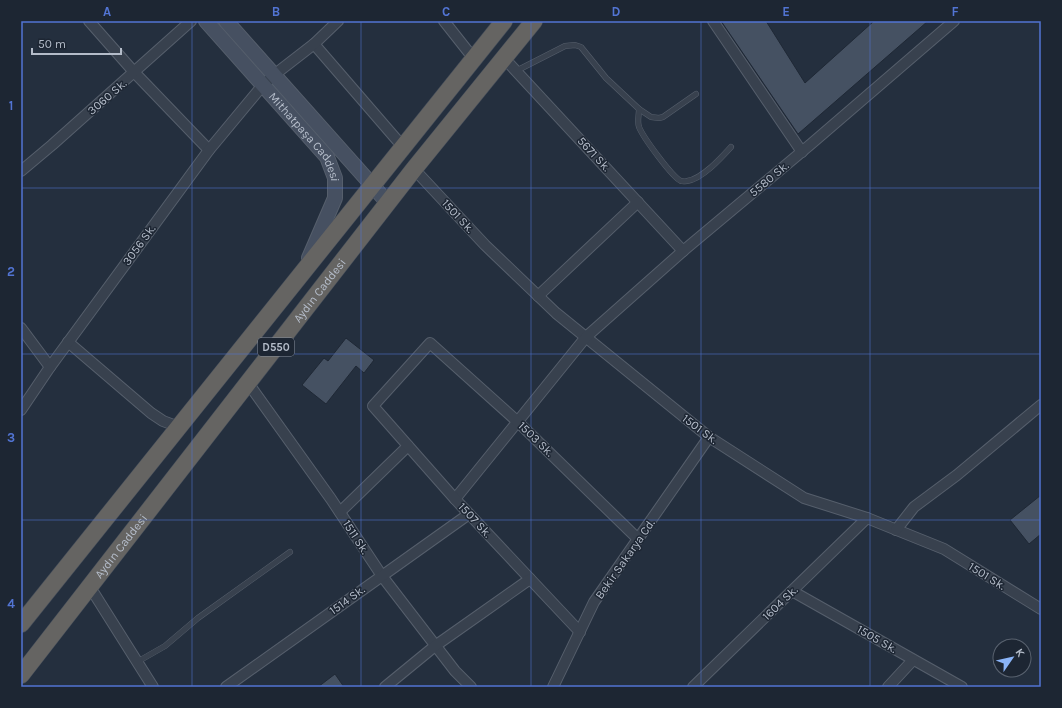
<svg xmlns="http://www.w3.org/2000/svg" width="1062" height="708" font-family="Karla,sans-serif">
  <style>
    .building { fill: #455162; stroke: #1f2835 }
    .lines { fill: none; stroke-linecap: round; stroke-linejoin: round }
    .service-casing { stroke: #565f6c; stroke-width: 6 }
    .minor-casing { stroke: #565f6c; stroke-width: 12 }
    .secondary-casing { stroke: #565f6c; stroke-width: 16 }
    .trunk-casing { stroke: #434c59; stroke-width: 18 }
    .service { stroke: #38414e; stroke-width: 5 }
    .minor { stroke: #38414e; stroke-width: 10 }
    .secondary { stroke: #465061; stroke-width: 14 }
    .trunk { stroke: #656462; stroke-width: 17 }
    .grid { fill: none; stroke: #5274d3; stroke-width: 1; stroke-opacity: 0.55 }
    .labels { text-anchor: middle; stroke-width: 3; stroke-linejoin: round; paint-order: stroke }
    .shield { fill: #1d2633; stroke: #878f9c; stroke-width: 1 }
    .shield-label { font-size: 11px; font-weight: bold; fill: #b4bcc9 }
    .street-label { font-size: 12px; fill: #b4bcc9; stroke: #1d2633 }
    .neatline { fill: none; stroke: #5274d3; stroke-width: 1.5 }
    .grid-label { font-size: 13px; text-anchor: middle; font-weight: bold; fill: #5274d3 }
  </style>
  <rect width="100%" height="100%" fill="#242f3e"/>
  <g class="building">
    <path d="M721,21H766L805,83L874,21H928L798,134Z"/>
    <path d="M346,338L374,360L364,373L356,366L326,404L302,385L324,358L328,361Z"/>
    <path d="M1041,495V534L1029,544L1010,520Z"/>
    <path d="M335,674L344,687H318Z"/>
  </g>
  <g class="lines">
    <g class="service-casing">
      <g id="service">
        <path d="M516,71L565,46L575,45L581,47L606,78L639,109L651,117L659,118L663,117L696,94"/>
        <path d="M639,109C639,115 637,121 639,127C643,137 672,177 681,181C682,181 686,182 687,181C702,179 721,158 731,147"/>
        <path d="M137,662L165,646L198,618L290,552"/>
      </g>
    </g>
    <g class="minor-casing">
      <g id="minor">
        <path d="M89,21L134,72L209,150"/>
        <path d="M444,21L474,59"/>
        <path d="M713,21L802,152"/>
        <path d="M314,44L403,147"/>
        <path d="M504,58L683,251"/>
        <path d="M414,169L485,245L556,313L709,437L804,498L867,518L944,549L1041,609"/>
        <path d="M21,171L52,145L191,21"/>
        <path d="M538,296L638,202"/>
        <path d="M21,328L50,367"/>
        <path d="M68,342L151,413L163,421L179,427"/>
        <path d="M248,383L331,499L382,576L455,671L471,687"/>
        <path d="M21,410L50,367L209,150L263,85L274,75L314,44L338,21"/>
        <path d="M455,499L586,337L683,251L811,144L954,21"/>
        <path d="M340,512L408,446"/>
        <path d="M896,530L914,507L957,475L1041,405"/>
        <path d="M90,587L153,687"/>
        <path d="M792,591L962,687"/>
        <path d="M580,632L455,499L373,406L430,343L518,422L638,539"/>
        <path d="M226,687L469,514"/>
        <path d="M385,687L435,646L530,579"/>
        <path d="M553,687L594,602L709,437"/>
        <path d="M693,687L867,518"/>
        <path d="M888,687L913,660"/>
      </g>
    </g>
    <g class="secondary-casing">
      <g id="secondary">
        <path id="s1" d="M206,21L327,157L335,178V198L309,258"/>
        <path d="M226,21L388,203"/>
      </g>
    </g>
    <g class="trunk-casing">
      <g id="trunk">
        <path d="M21,624L504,21"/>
        <path id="s2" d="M21,675L414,169L534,21"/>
      </g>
    </g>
    <use href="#service" class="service"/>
    <use href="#minor" class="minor"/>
    <use href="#secondary" class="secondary"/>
    <use href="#trunk" class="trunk"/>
  </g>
  <path class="grid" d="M192,21V687M361,21V687M531,21V687M701,21V687M870,21V687M21,188H1041M21,354H1041M21,520H1041"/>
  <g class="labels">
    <rect class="shield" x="258" y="338" width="36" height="18" rx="3"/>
    <g class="shield-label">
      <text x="276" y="351">D550</text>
    </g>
    <g class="street-label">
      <text transform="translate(107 97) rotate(-41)" y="4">3060 Sk.</text>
      <text dy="4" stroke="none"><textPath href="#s1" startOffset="153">Mithatpaşa Caddesi</textPath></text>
      <text transform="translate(594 154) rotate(47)" y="4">5671 Sk.</text>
      <text transform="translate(769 179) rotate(-40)" y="4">5580 Sk.</text>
      <text transform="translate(458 216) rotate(47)" y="4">1501 Sk.</text>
      <text transform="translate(139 245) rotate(-54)" y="4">3056 Sk.</text>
      <text dy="4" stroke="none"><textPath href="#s2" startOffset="487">Aydın Caddesi</textPath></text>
      <text transform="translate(700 429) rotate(37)" y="4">1501 Sk.</text>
      <text transform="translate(536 439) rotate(44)" y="4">1503 Sk.</text>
      <text transform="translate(475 520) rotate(47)" y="4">1507 Sk.</text>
      <text transform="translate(356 537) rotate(57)" y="4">1511 Sk.</text>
      <text dy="4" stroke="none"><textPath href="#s2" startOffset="163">Aydın Caddesi</textPath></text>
      <text transform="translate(625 559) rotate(-55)" y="4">Bekir Sakarya Cd.</text>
      <text transform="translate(987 576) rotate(32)" y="4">1501 Sk.</text>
      <text transform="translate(347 600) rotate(-36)" y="4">1514 Sk.</text>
      <text transform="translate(780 603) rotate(-44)" y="4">1604 Sk.</text>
      <text transform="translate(877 639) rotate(30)" y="4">1505 Sk.</text>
    </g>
  </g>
  <rect width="1062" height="708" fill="none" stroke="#1d2633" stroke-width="44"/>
  <g transform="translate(1012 658) rotate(56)"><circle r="19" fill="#1d2633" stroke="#59626f"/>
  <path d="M0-3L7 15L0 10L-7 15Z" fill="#8ab4f8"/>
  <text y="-6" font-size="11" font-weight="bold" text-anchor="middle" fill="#b4bcc9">K</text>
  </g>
  <path d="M32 48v6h89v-6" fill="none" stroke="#b4bcc9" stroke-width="2"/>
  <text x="38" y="48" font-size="12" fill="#b4bcc9" stroke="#1d2633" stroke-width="3" paint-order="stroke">50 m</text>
  <rect x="22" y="22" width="1018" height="664" class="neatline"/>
  <g class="grid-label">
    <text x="107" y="16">A</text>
    <text x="276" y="16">B</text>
    <text x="446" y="16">C</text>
    <text x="616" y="16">D</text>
    <text x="786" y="16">E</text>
    <text x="955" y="16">F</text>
    <text x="11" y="110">1</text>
    <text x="11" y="276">2</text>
    <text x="11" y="442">3</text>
    <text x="11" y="608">4</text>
  </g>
</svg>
